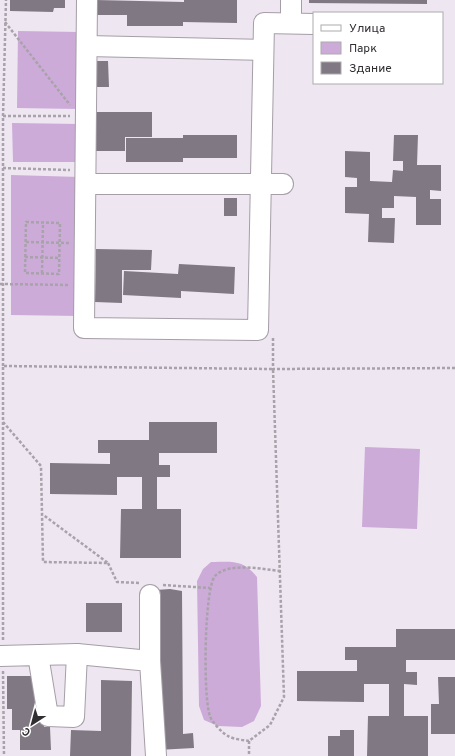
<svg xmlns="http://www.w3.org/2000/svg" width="455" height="756" font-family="Overpass,sans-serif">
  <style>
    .green { fill: #cdabd8 }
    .building { fill: #807882 }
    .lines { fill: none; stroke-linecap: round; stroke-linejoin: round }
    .minor-casing { stroke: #a59da7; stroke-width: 22 }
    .path { stroke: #a8a2aa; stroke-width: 2.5; stroke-dasharray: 3 2; stroke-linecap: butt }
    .minor { stroke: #fff; stroke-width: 20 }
  </style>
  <rect width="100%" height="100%" fill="#eee6f1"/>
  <g class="green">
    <path d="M18,31L79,32L78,109L17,108Z"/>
    <path d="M12,123L79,124V162H13Z"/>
    <path d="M11,175L80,177L79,316L11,315Z"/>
    <path d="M365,447L420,449L417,529L362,527Z"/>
    <path d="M211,562C233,562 242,559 257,577L261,706L254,721L242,727L218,726L204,720L199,706L197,581L203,569Z"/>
  </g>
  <g class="building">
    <path d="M10,0H65V8H54L53,12L10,11Z"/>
    <path d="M96,0L184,2V0H237V23L183,22V26H127V15H96Z"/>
    <path d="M309,0H427V4L309,3Z"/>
    <path d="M95,61H108L109,87H95Z"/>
    <path d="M95,112H152V137H125V151H95Z"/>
    <path d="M183,135H237V158H183V162H126V138H183Z"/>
    <path d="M394,135H418L417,165H441V191L430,190V199H441V225H416V197L394,196V208H382V218H395L394,243L368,242L369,214L345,213V187H357V178L345,177V151L370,152V181L392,182L393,170L403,171V161H393Z"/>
    <rect x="224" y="198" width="13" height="18"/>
    <path d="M96,249L152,250L151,270H122V303L95,302Z"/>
    <path d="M179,264L235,267L234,294L181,291V298L123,295L124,271L178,274Z"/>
    <path d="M149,422H217V453H159V465H170V477H157V509H181V558H120L121,509H142V477H117V495L50,494V463L110,464V453H98V440H149Z"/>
    <path d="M170,589L182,591L183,734L193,733L194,748L157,750L156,590Z"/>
    <rect x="86" y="603" width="36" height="29"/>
    <path d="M396,629H455V660H406V672H417V685L404,684V716H428V756H367L368,716H389V684H364V702L297,701V671H357V660H345V647H396Z"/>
    <path d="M7,676H38L44,704V727H50L51,750H20V730H12V709H7Z"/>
    <path d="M438,677H455V734H431V704H439Z"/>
    <path d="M101,680L132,681L131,756H70L71,730L101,731Z"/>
    <path d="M340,730H354V756H328V736H340Z"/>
  </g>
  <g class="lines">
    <g class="minor-casing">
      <g id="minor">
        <path d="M87,0L84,328L258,330L264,23L314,24"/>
        <path d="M291,23V0"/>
        <path d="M87,46L262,50"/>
        <path d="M87,184H283"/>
        <path d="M77,654L150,661L156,756"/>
        <path d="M0,656L77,654L74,717L48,716L38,655"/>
        <path d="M150,661V595"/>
      </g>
    </g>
    <g class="path">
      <path d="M5,22L70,105"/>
      <path d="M3,116H70"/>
      <path d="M3,168L70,170"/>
      <path d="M26,222L60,223L59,274L25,273Z"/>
      <path d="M26,242L69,243"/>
      <path d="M25,257L60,258"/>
      <path d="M42,273L43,223"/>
      <path d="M0,284L69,285"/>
      <path d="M273,338V369L455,368"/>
      <path d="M3,366V116L6,0"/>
      <path d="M3,422L41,466L43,562L108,563L42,514"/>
      <path d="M108,563L117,582L140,583"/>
      <path d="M163,585L210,588"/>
      <path d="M3,640V366L273,369L284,697L270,725L249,741V756"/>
      <path d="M3,671L4,756"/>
      <path d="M249,741C242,740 233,739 228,736C223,734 211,721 210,716C203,699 204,589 215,576C228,562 262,569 280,571"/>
    </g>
    <use href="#minor" class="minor"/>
  </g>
  <rect x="313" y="12" width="130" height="72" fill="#ffffff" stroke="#adabad"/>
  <rect x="321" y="25" width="20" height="6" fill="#ffffff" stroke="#adabad"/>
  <text x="349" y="32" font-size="12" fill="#312e32">Улица</text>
  <rect x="321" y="42" width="20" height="12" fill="#cdabd8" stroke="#adabad"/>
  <text x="349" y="52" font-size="12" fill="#312e32">Парк</text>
  <rect x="321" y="62" width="20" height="12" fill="#807882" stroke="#adabad"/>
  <text x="349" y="72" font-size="12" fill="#312e32">Здание</text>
  <g transform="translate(32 724) rotate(216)" stroke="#ffffff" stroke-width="3" paint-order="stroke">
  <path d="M0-3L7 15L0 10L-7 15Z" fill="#312e32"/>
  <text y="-6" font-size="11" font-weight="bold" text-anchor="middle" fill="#312e32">С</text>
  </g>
</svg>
